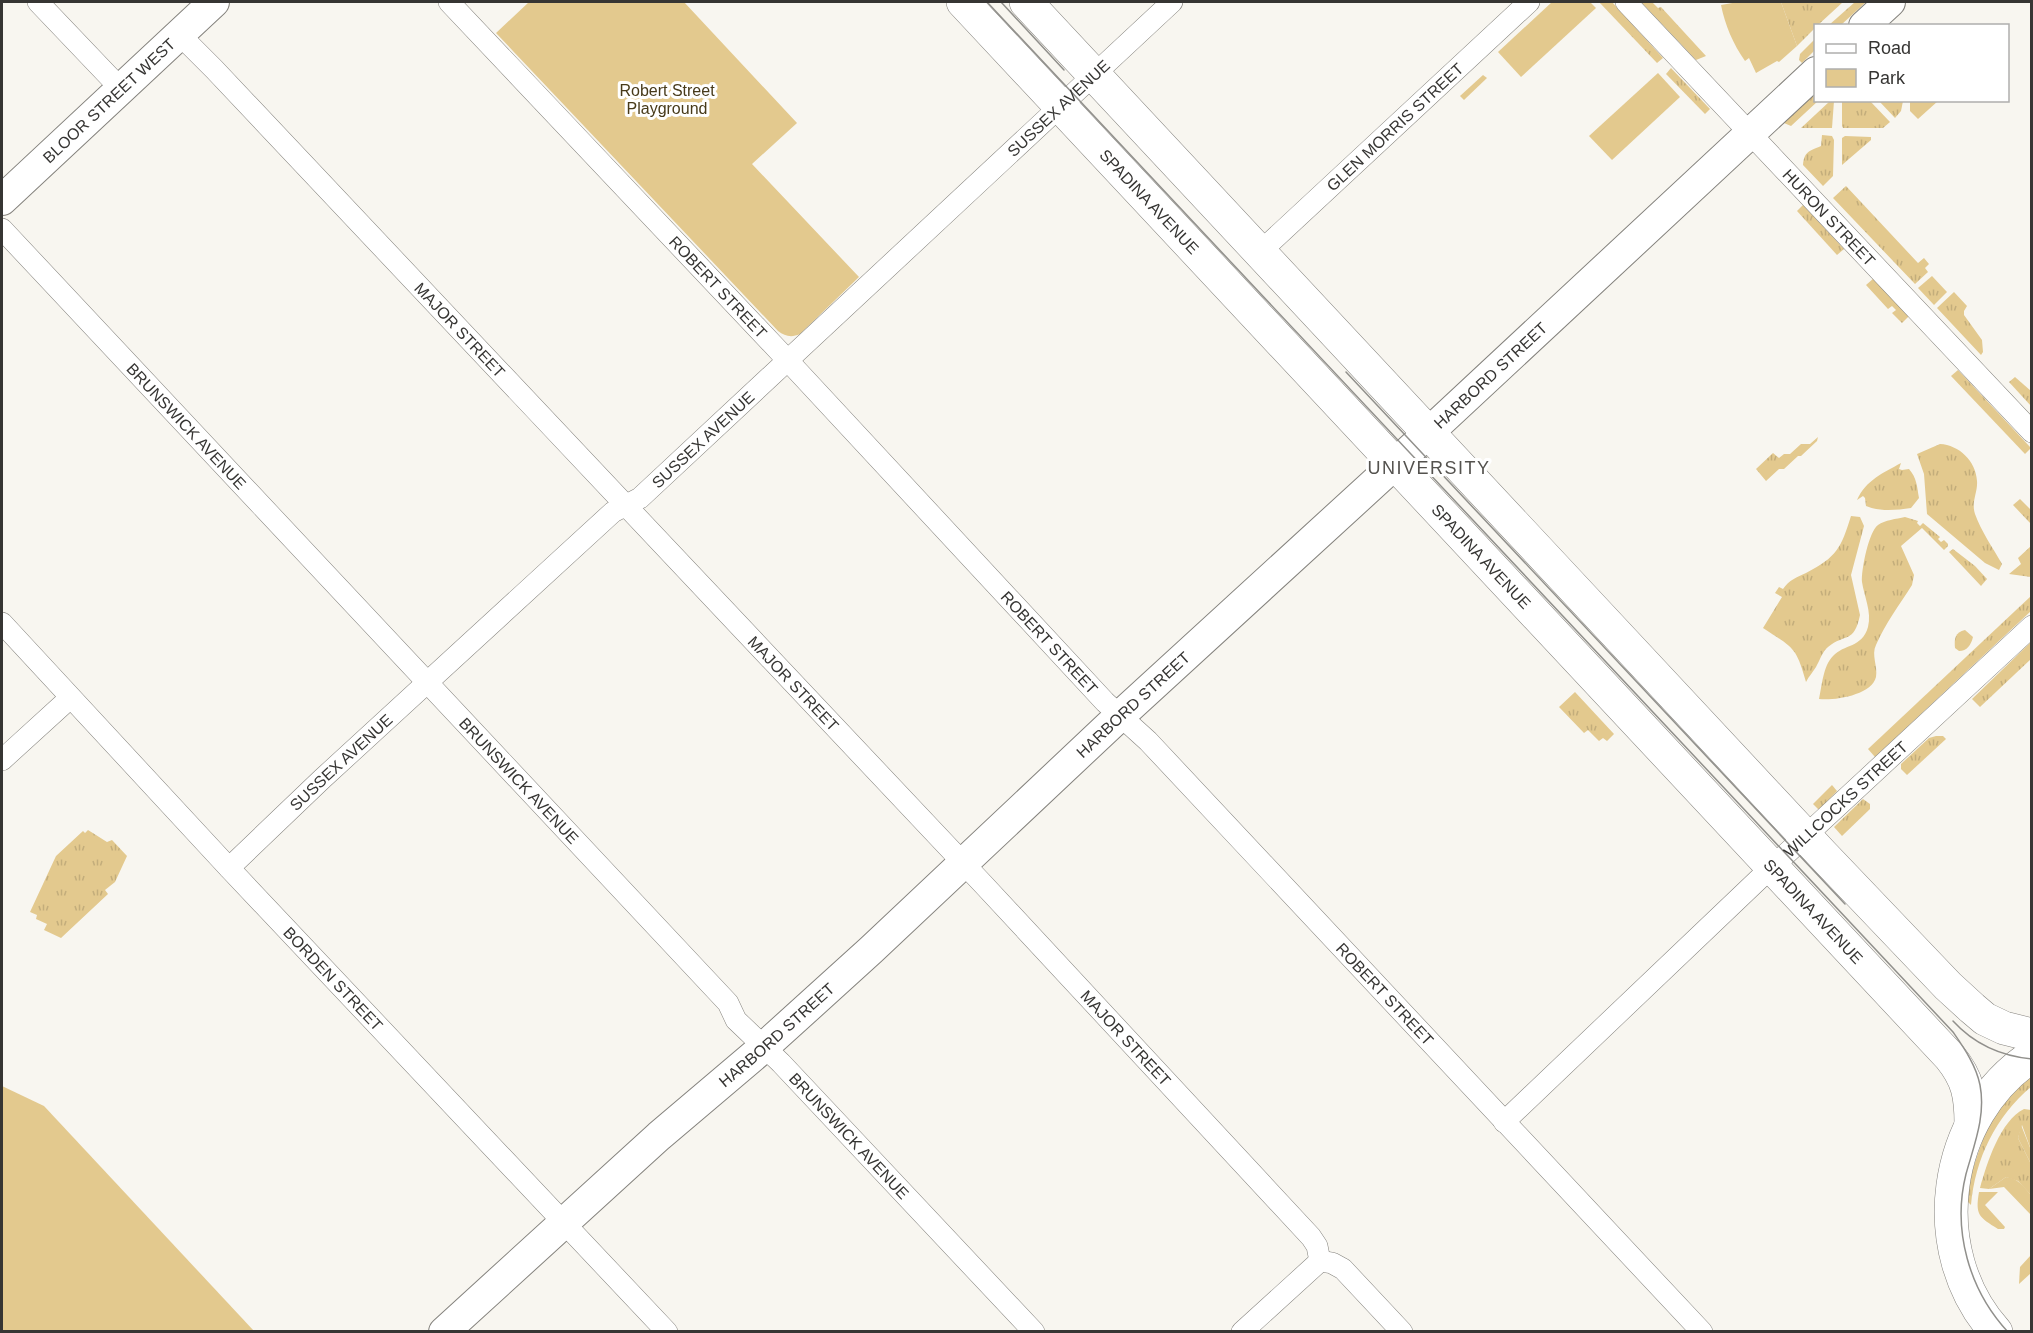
<svg xmlns="http://www.w3.org/2000/svg" width="2033" height="1333" font-family="Helvetica,sans-serif">
  <style>
    .grass { fill: url(#grass-tufts) }
    .green { fill: #e3c98e }
    .lines { fill: none; stroke-linecap: round; stroke-linejoin: round }
    .street-casing { stroke: #84827d; stroke-width: 22 }
    .secondary-casing { stroke: #84827d; stroke-width: 32 }
    .primary-casing { stroke: #84827d; stroke-width: 34 }
    .street { stroke: #fff; stroke-width: 21 }
    .secondary { stroke: #fff; stroke-width: 30 }
    .primary { stroke: #fff; stroke-width: 33 }
    .tram { stroke: #91908c; stroke-width: 1.5 }
    .labels { text-anchor: middle; stroke-width: 6; stroke-linejoin: round; paint-order: stroke }
    .park-label { font-size: 16px; fill: #473a1a; stroke: #fff }
    .street-label { font-size: 16px; fill: #363533; stroke: #fff }
    .neighbourhood-label { font-size: 18px; letter-spacing: 1.5px; fill: #54524e; stroke: #fff }
  </style>
  <defs>
    <pattern id="grass-tufts" width="24" height="20" patternUnits="userSpaceOnUse" patternTransform="scale(1.5)"><rect width="24" height="20" fill="#e3c98e"/><path d="M3 7l-1-3M5 7V3M7 7l1-3M15 17l-1-3M17 17v-4M19 17l1-3" fill="none" stroke="#c3ad7b"/></pattern>
  </defs>
  <rect width="100%" height="100%" fill="#f8f6f0"/>
  <g class="grass">
    <path d="M1599,2H1612L1663,58L1657,63Z"/>
    <path d="M1641,2H1652L1658,8L1661,7L1706,56L1696,60Z"/>
    <path d="M1781,2H1843L1818,25L1816,26L1815,28L1797,46Z"/>
    <path d="M1855,2H1866L1841,25H1829Z"/>
    <path d="M1815,39V50L1802,63L1799,60L1800,54Z"/>
    <path d="M1671,68L1710,109L1705,114L1666,74Z"/>
    <path d="M1483,75L1487,78L1464,100L1460,96Z"/>
    <path d="M1815,92L1816,100L1818,101L1791,126L1784,123Z"/>
    <path d="M1830,101H1834L1832,128H1801Z"/>
    <path d="M1842,101H1870L1890,122L1883,128H1843L1842,126Z"/>
    <path d="M1879,101H1903L1901,111L1895,118Z"/>
    <path d="M1910,101V100L1938,101L1918,119L1910,111Z"/>
    <path d="M1822,135L1832,136L1834,140L1833,176L1823,186L1803,165C1804,152 1809,151 1821,146Z"/>
    <path d="M1845,136L1871,137V140L1842,165V138Z"/>
    <path d="M1846,186L1918,263L1924,258L1929,264L1925,268L1928,272L1915,284L1833,198Z"/>
    <path d="M1803,205L1844,249L1837,255L1797,211Z"/>
    <path d="M1932,276L1947,292L1934,305L1918,288Z"/>
    <path d="M1874,278L1909,316L1902,323L1892,313L1896,310L1892,306L1888,309L1866,285Z"/>
    <path d="M1954,292L1967,306L1964,311V315L1982,340L1983,352L1981,355L1937,308Z"/>
    <path d="M1958,370L2031,448L2025,454L1951,376Z"/>
    <path d="M2015,377L2031,391V406L2009,382Z"/>
    <path d="M1818,437L1817,441L1801,456H1798L1784,469H1779L1766,481L1756,469L1773,453L1779,458L1784,454H1790L1801,444H1810Z"/>
    <path d="M1940,444C1959,445 1976,461 1977,481C1978,492 1971,502 1975,514C1981,531 1993,548 2002,564L1999,570L1985,563L1927,514L1924,474L1917,454Z"/>
    <path d="M1901,463L1899,469L1902,470L1909,469C1917,478 1917,487 1919,498L1911,508C1896,510 1881,512 1866,506L1865,498L1863,496L1857,500C1866,480 1883,473 1901,463Z"/>
    <path d="M2020,499L2031,510V524L2013,505Z"/>
    <path d="M1851,516L1860,517L1864,526L1851,575L1860,615C1854,644 1845,633 1828,647C1822,652 1820,660 1816,667C1813,672 1809,676 1806,682C1796,646 1793,648 1763,628L1782,597L1775,593L1779,587L1783,589C1789,580 1797,577 1806,573C1837,557 1841,548 1851,516Z"/>
    <path d="M1905,517L1918,521L1917,523L1920,526L1923,523L1940,537L1938,539L1941,542L1944,540L1948,544V546L1944,550L1922,528L1901,546L1914,575L1912,585C1900,604 1885,624 1876,645C1871,655 1878,666 1876,677C1872,695 1834,701 1819,699C1822,686 1823,666 1833,656C1844,644 1862,648 1868,627C1872,612 1864,596 1862,582C1861,570 1869,531 1878,525C1885,520 1896,519 1905,517Z"/>
    <path d="M2031,546V577L2009,574L2021,564L2018,558Z"/>
    <path d="M1953,549L1975,566L1987,579L1981,586L1949,552Z"/>
    <path d="M2031,596V611L1875,757L1868,749Z"/>
    <path d="M1965,630L1973,637C1971,645 1967,651 1959,651L1955,648C1954,639 1955,632 1965,630Z"/>
    <path d="M2031,642V659L1980,707L1972,699Z"/>
    <path d="M1575,692L1614,734L1607,741L1603,738L1599,741L1588,730L1584,733L1559,707Z"/>
    <path d="M1936,736H1943L1946,739L1907,775L1901,769V764L1929,738Z"/>
    <path d="M1832,785L1837,791L1819,810L1813,804Z"/>
    <path d="M1863,799L1870,804V809L1842,836L1834,827Z"/>
    <path d="M88,830L107,842L112,840L127,856L115,882L105,890L108,894L61,938L44,930L47,924L36,919L37,915L30,912L56,856L83,831L85,833Z"/>
    <path d="M2031,1073V1087C1996,1116 1975,1159 1971,1205L1967,1201L1972,1171L1994,1107Z"/>
    <path d="M2024,1109L2031,1110V1150L2022,1125L2018,1138L2031,1164V1195L2018,1181L2006,1177L1989,1189L1980,1188C1987,1163 2000,1121 2024,1109Z"/>
  </g>
  <g class="green">
    <path d="M529,2H684L797,123L752,164L859,277L800,334C791,338 785,336 778,331L496,33Z"/>
    <path d="M1552,2H1590L1596,8L1521,77L1498,52Z"/>
    <path d="M1738,2H1781L1797,46L1779,62L1777,61L1756,73L1749,58L1745,61C1733,44 1725,25 1721,5Z"/>
    <path d="M1658,73L1680,97L1612,160L1589,136Z"/>
    <path d="M2,1086L44,1106L254,1331H2Z"/>
    <path d="M2021,1125L2031,1150V1164L2018,1138Z"/>
    <path d="M2006,1177C2018,1178 2024,1187 2031,1195V1215L2004,1187L1989,1189Z"/>
    <path d="M1979,1192H1998L1985,1205L2005,1227L2004,1229H1998C1979,1217 1975,1215 1979,1192Z"/>
    <path d="M2031,1255V1273L2019,1284L2020,1267Z"/>
  </g>
  <g class="lines">
    <g class="street-casing">
      <g id="street">
        <path d="M38,2L121,89"/>
        <path id="s1" d="M449,2L778,350L1105,702L1148,741L1702,1332"/>
        <path id="s2" d="M1626,2L2032,432"/>
        <path id="s3" d="M179,34L214,69L983,884L1311,1237L1317,1246L1320,1261"/>
        <path id="s4" d="M2,229L728,1003L736,1020L781,1063L1034,1332"/>
        <path id="s5" d="M1260,252L1529,2"/>
        <path id="s6" d="M2,623L229,868L667,1332"/>
        <path d="M2,760L70,698"/>
        <path id="s7" d="M229,868L322,779L613,512L640,498L1172,2"/>
        <path id="s8" d="M1504,1122L1759,879L2032,626"/>
        <path d="M1320,1261L1332,1263L1343,1269L1402,1332"/>
        <path d="M1242,1332L1320,1261"/>
      </g>
    </g>
    <g class="secondary-casing">
      <g id="secondary">
        <path d="M1864,26L1890,2"/>
        <path id="s9" d="M2,200L214,2"/>
        <path id="s10" d="M444,1332L659,1136L764,1047L871,950L1110,725L1382,476L1816,72"/>
      </g>
    </g>
    <g class="primary-casing">
      <g id="primary">
        <path id="s11" d="M963,2L1950,1057C1968,1079 1971,1096 1971,1124"/>
        <path d="M1026,2L1822,854L1948,986L1972,1008L1985,1019L2004,1028L2032,1035"/>
        <path d="M1996,1332C1923,1251 1942,1115 2032,1056"/>
      </g>
    </g>
    <use href="#street" class="street"/>
    <use href="#secondary" class="secondary"/>
    <use href="#primary" class="primary"/>
    <g class="tram">
      <path d="M987,2L1953,1032C1964,1048 1976,1065 1980,1085C1986,1116 1974,1145 1966,1174C1952,1230 1969,1290 2008,1332"/>
      <path d="M1001,2L1064,70"/>
      <path d="M1346,372L1845,904"/>
      <path d="M1953,1021C1974,1044 2000,1056 2032,1059"/>
    </g>
  </g>
  <g class="labels">
    <g class="park-label">
      <text x="667" y="96">Robert Street<tspan x="667" dy="18">Playground</tspan></text>
    </g>
    <g class="street-label">
      <text dy="6" stroke="none"><textPath href="#s9" startOffset="146">BLOOR STREET WEST</textPath></text>
      <text dy="6" stroke="none"><textPath href="#s7" startOffset="1126">SUSSEX AVENUE</textPath></text>
      <text dy="6" stroke="none"><textPath href="#s5" startOffset="184">GLEN MORRIS STREET</textPath></text>
      <text dy="6" stroke="none"><textPath href="#s11" startOffset="273">SPADINA AVENUE</textPath></text>
      <text dy="6" stroke="none"><textPath href="#s2" startOffset="296">HURON STREET</textPath></text>
      <text dy="6" stroke="none"><textPath href="#s1" startOffset="392">ROBERT STREET</textPath></text>
      <text dy="6" stroke="none"><textPath href="#s3" startOffset="408">MAJOR STREET</textPath></text>
      <text dy="6" stroke="none"><textPath href="#s10" startOffset="1418">HARBORD STREET</textPath></text>
      <text dy="6" stroke="none"><textPath href="#s4" startOffset="270">BRUNSWICK AVENUE</textPath></text>
      <text dy="6" stroke="none"><textPath href="#s7" startOffset="640">SUSSEX AVENUE</textPath></text>
      <text dy="6" stroke="none"><textPath href="#s11" startOffset="759">SPADINA AVENUE</textPath></text>
      <text dy="6" stroke="none"><textPath href="#s1" startOffset="878">ROBERT STREET</textPath></text>
      <text dy="6" stroke="none"><textPath href="#s3" startOffset="894">MAJOR STREET</textPath></text>
      <text dy="6" stroke="none"><textPath href="#s10" startOffset="932">HARBORD STREET</textPath></text>
      <text dy="6" stroke="none"><textPath href="#s7" startOffset="154">SUSSEX AVENUE</textPath></text>
      <text dy="6" stroke="none"><textPath href="#s4" startOffset="756">BRUNSWICK AVENUE</textPath></text>
      <text dy="6" stroke="none"><textPath href="#s8" startOffset="470">WILLCOCKS STREET</textPath></text>
      <text dy="6" stroke="none"><textPath href="#s11" startOffset="1245">SPADINA AVENUE</textPath></text>
      <text dy="6" stroke="none"><textPath href="#s6" startOffset="486">BORDEN STREET</textPath></text>
      <text dy="6" stroke="none"><textPath href="#s1" startOffset="1364">ROBERT STREET</textPath></text>
      <text dy="6" stroke="none"><textPath href="#s10" startOffset="446">HARBORD STREET</textPath></text>
      <text dy="6" stroke="none"><textPath href="#s3" startOffset="1380">MAJOR STREET</textPath></text>
      <text dy="6" stroke="none"><textPath href="#s4" startOffset="1242">BRUNSWICK AVENUE</textPath></text>
    </g>
    <g class="neighbourhood-label">
      <text x="1429" y="474">UNIVERSITY</text>
    </g>
  </g>
  <rect width="2033" height="1333" fill="none" stroke="#363533" stroke-width="6"/>
  <rect x="1814" y="24" width="195" height="78" fill="#ffffff" stroke="#afaead" stroke-width="1.5"/>
  <rect x="1826" y="44" width="30" height="9" fill="#ffffff" stroke="#afaead" stroke-width="1.5"/>
  <text x="1868" y="54" font-size="18" fill="#363533">Road</text>
  <rect x="1826" y="69" width="30" height="18" fill="#e3c98e" stroke="#afaead" stroke-width="1.5"/>
  <text x="1868" y="84" font-size="18" fill="#363533">Park</text>
</svg>
